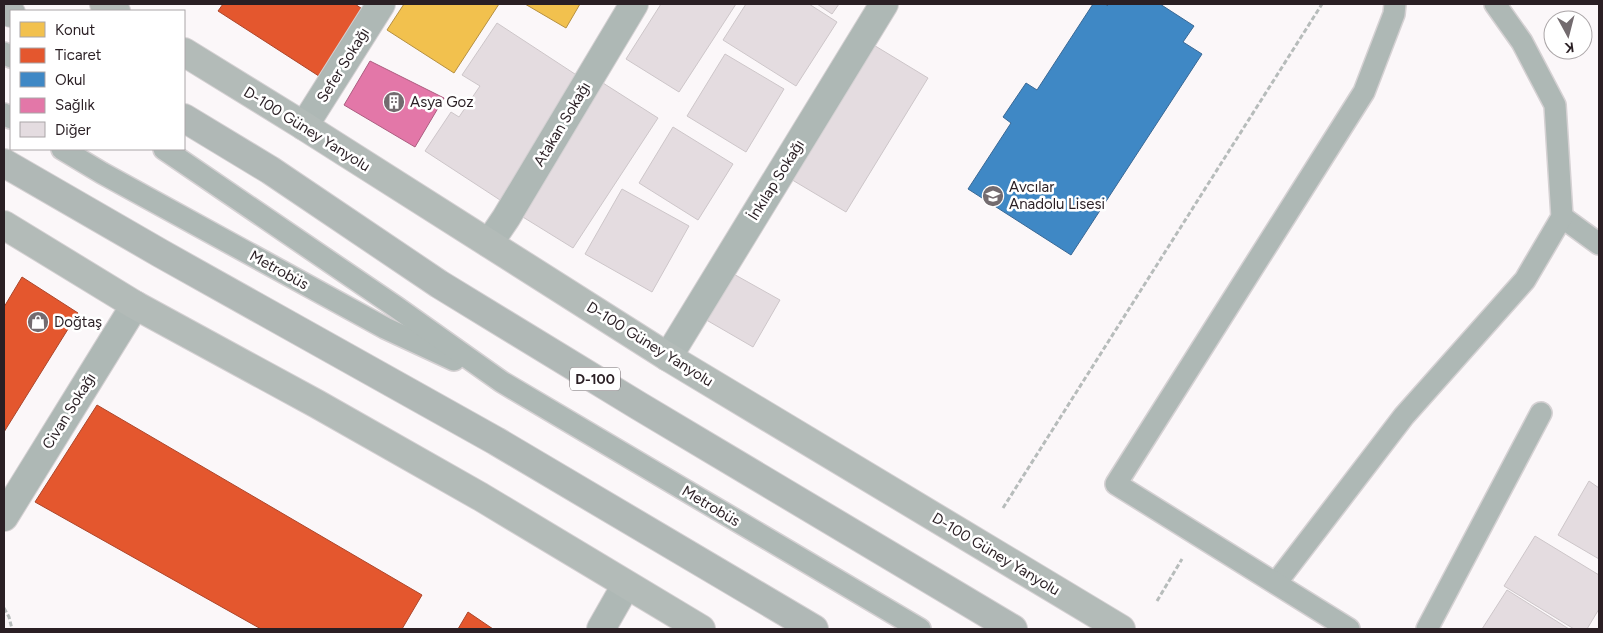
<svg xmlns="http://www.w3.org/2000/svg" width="1603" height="633" font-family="Figtree,sans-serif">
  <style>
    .homes { fill: #f2c14e; stroke: #b69041 }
    .shops { fill: #e4572e; stroke: #ac462b }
    .schools { fill: #3f88c5; stroke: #396895 }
    .health { fill: #e377a8; stroke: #ac5d80 }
    .building { fill: #e4dce0; stroke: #cdc6c9 }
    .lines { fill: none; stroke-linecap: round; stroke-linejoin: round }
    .service-casing { stroke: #d5d1d3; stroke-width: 24 }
    .minor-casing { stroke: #d5d1d3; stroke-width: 30 }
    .primary-casing { stroke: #d5d1d3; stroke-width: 30 }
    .trunk-casing { stroke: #d5d1d3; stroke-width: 30 }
    .path { stroke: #b7bcbb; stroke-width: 3; stroke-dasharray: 5 2.5; stroke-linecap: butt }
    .service { stroke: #aeb8b5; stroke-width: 21 }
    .minor { stroke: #aeb8b5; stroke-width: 28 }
    .primary { stroke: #b3bbb8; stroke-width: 28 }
    .trunk { stroke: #b0b8b6; stroke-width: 28 }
    .labels { text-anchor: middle; stroke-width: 5; stroke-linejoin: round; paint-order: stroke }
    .shield { fill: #fff; stroke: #6a6266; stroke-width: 1 }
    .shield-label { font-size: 14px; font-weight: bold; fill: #2a1f24 }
    .street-label { font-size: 15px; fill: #2a1f24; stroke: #fff }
    .poi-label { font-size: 15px; fill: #2a1f24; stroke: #fff; text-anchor: start }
  </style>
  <rect width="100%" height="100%" fill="#fbf7f9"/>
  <g class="homes">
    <path d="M404,4H499L454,73L387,30Z"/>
    <path d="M525,4H580L566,28Z"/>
  </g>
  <g class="shops">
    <path d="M223,4H355L368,13L325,80L218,11Z"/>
    <path d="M22,277L78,313L4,432V307Z"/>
    <path d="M97,405L422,595L402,629H261L35,502Z"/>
    <path d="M468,612L493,629H458Z"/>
  </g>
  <path class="schools" d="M1093,4H1106L1107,6L1109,4H1160L1194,26L1183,42L1202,54L1071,255L968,189L1011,123L1003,117L1026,83L1037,90Z"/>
  <path class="health" d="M370,61L444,98L415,147L344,105Z"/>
  <g class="building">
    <path d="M661,4H736L679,92L626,59Z"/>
    <path d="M746,4H809L837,22L796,86L723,40Z"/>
    <path d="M817,4H839L832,14Z"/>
    <path d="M497,23L581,78L500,200L425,151L451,112L459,117L480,86L462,75Z"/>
    <path d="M872,44L928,78L846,212L789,178Z"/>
    <path d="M725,54L784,89L746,152L687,116Z"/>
    <path d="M603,83L658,118L573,248L518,214Z"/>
    <path d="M673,127L733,164L698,220L639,183Z"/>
    <path d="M622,189L689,226L652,292L585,254Z"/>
    <path d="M730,272L780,300L753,347L703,318Z"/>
    <path d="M1589,481L1599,488V559L1558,535Z"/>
    <path d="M1535,536L1599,575V609L1587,629H1574L1504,586Z"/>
    <path d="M1507,590L1569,629H1482Z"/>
  </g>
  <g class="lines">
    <g class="service-casing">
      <g id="service">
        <path d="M4,53L11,57"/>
        <path d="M4,114L11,118"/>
        <path d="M62,149L102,173L385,328L454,360"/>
        <path d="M164,149L396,307L502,382L920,629"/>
        <path d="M1562,217L1599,244"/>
        <path d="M1276,583L1404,416L1525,280L1562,217L1555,105L1522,42L1495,4"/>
        <path d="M1349,629L1116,484L1364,92L1394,14L1395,4"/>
        <path d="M1427,629L1541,413"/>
      </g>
    </g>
    <g class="minor-casing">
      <g id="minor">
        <path d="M304,126L381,4"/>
        <path d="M489,243L506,218L634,4"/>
        <path d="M668,357L884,4"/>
        <path d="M4,517L135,305"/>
        <path d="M601,629L626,585"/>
      </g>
    </g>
    <g class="primary-casing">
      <g id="primary">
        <path d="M104,4L116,11"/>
        <path d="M184,52L304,126L668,357L1121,629"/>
        <path d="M4,225L135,305L317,404L481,497L701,629"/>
      </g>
    </g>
    <g class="trunk-casing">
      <g id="trunk">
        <path d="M4,8L11,13"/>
        <path d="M184,118L270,170L439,284L639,406L1013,629"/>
        <path d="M4,163L160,253L496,441L814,629"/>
      </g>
    </g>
    <g class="path">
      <path d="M1003,508L1322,4"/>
      <path d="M1157,601L1182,559"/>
      <path d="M4,608L9,617L12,629"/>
    </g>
    <use href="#service" class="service"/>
    <use href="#minor" class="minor"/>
    <use href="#primary" class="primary"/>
    <use href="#trunk" class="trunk"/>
  </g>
  <defs>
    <g id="building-disc" transform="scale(1.125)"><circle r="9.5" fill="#736b6f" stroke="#fff"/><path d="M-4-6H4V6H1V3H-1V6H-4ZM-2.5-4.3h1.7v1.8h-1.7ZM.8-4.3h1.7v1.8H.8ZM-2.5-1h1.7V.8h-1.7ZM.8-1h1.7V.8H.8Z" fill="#fff"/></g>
    <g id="school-disc" transform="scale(1.125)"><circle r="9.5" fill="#736b6f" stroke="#fff"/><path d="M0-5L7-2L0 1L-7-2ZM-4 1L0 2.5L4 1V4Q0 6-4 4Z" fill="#fff"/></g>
    <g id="shop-disc" transform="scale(1.125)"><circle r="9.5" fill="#736b6f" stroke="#fff"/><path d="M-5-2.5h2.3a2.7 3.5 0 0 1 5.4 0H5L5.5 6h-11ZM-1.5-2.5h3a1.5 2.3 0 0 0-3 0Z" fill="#fff"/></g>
  </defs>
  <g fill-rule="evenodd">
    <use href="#building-disc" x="394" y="102"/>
    <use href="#school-disc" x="993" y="196"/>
    <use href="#shop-disc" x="38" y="322"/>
  </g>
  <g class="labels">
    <rect class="shield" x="570" y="367.5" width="50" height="23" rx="4"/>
    <g class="shield-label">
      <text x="595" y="384">D-100</text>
    </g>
    <g class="street-label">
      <text transform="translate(343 65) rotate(-58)" y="5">Sefer Sokağı</text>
      <text transform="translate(562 124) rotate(-59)" y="5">Atakan Sokağı</text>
      <text transform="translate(307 129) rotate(32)" y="5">D-100 Güney Yanyolu</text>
      <text transform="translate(776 180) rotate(-58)" y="5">İnkılap Sokağı</text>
      <text transform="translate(279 270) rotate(29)" y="5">Metrobüs</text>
      <text transform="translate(650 344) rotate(32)" y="5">D-100 Güney Yanyolu</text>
      <text transform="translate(69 411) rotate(-58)" y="5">Civan Sokağı</text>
      <text transform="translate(711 506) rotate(31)" y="5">Metrobüs</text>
      <text transform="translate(996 554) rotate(31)" y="5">D-100 Güney Yanyolu</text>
    </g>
    <g class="poi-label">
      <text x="410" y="107">Asya Goz</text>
      <text x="1009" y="192">Avcılar<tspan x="1009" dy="17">Anadolu Lisesi</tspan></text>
      <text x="54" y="327">Doğtaş</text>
    </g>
  </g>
  <rect width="1603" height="633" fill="none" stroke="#2a1f24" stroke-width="10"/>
  <rect x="10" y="10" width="175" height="140" fill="#ffffff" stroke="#aaa5a7"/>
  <rect x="20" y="22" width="25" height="15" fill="#f2c14e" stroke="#aaa5a7"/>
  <text x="55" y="35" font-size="15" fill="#2a1f24">Konut</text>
  <rect x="20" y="48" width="25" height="15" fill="#e4572e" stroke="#aaa5a7"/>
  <text x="55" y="60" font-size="15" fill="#2a1f24">Ticaret</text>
  <rect x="20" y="72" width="25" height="15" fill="#3f88c5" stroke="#aaa5a7"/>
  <text x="55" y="85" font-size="15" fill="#2a1f24">Okul</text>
  <rect x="20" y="98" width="25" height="15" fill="#e377a8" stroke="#aaa5a7"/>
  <text x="55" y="110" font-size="15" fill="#2a1f24">Sağlık</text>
  <rect x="20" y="122" width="25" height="15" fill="#e4dce0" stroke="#aaa5a7"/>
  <text x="55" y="135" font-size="15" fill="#2a1f24">Diğer</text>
  <g transform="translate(1568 35) rotate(173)"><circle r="24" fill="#ffffff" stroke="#aaa5a7"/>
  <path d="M0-4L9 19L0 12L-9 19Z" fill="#736b6f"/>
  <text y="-8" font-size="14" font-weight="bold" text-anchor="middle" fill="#2a1f24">K</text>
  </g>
</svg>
